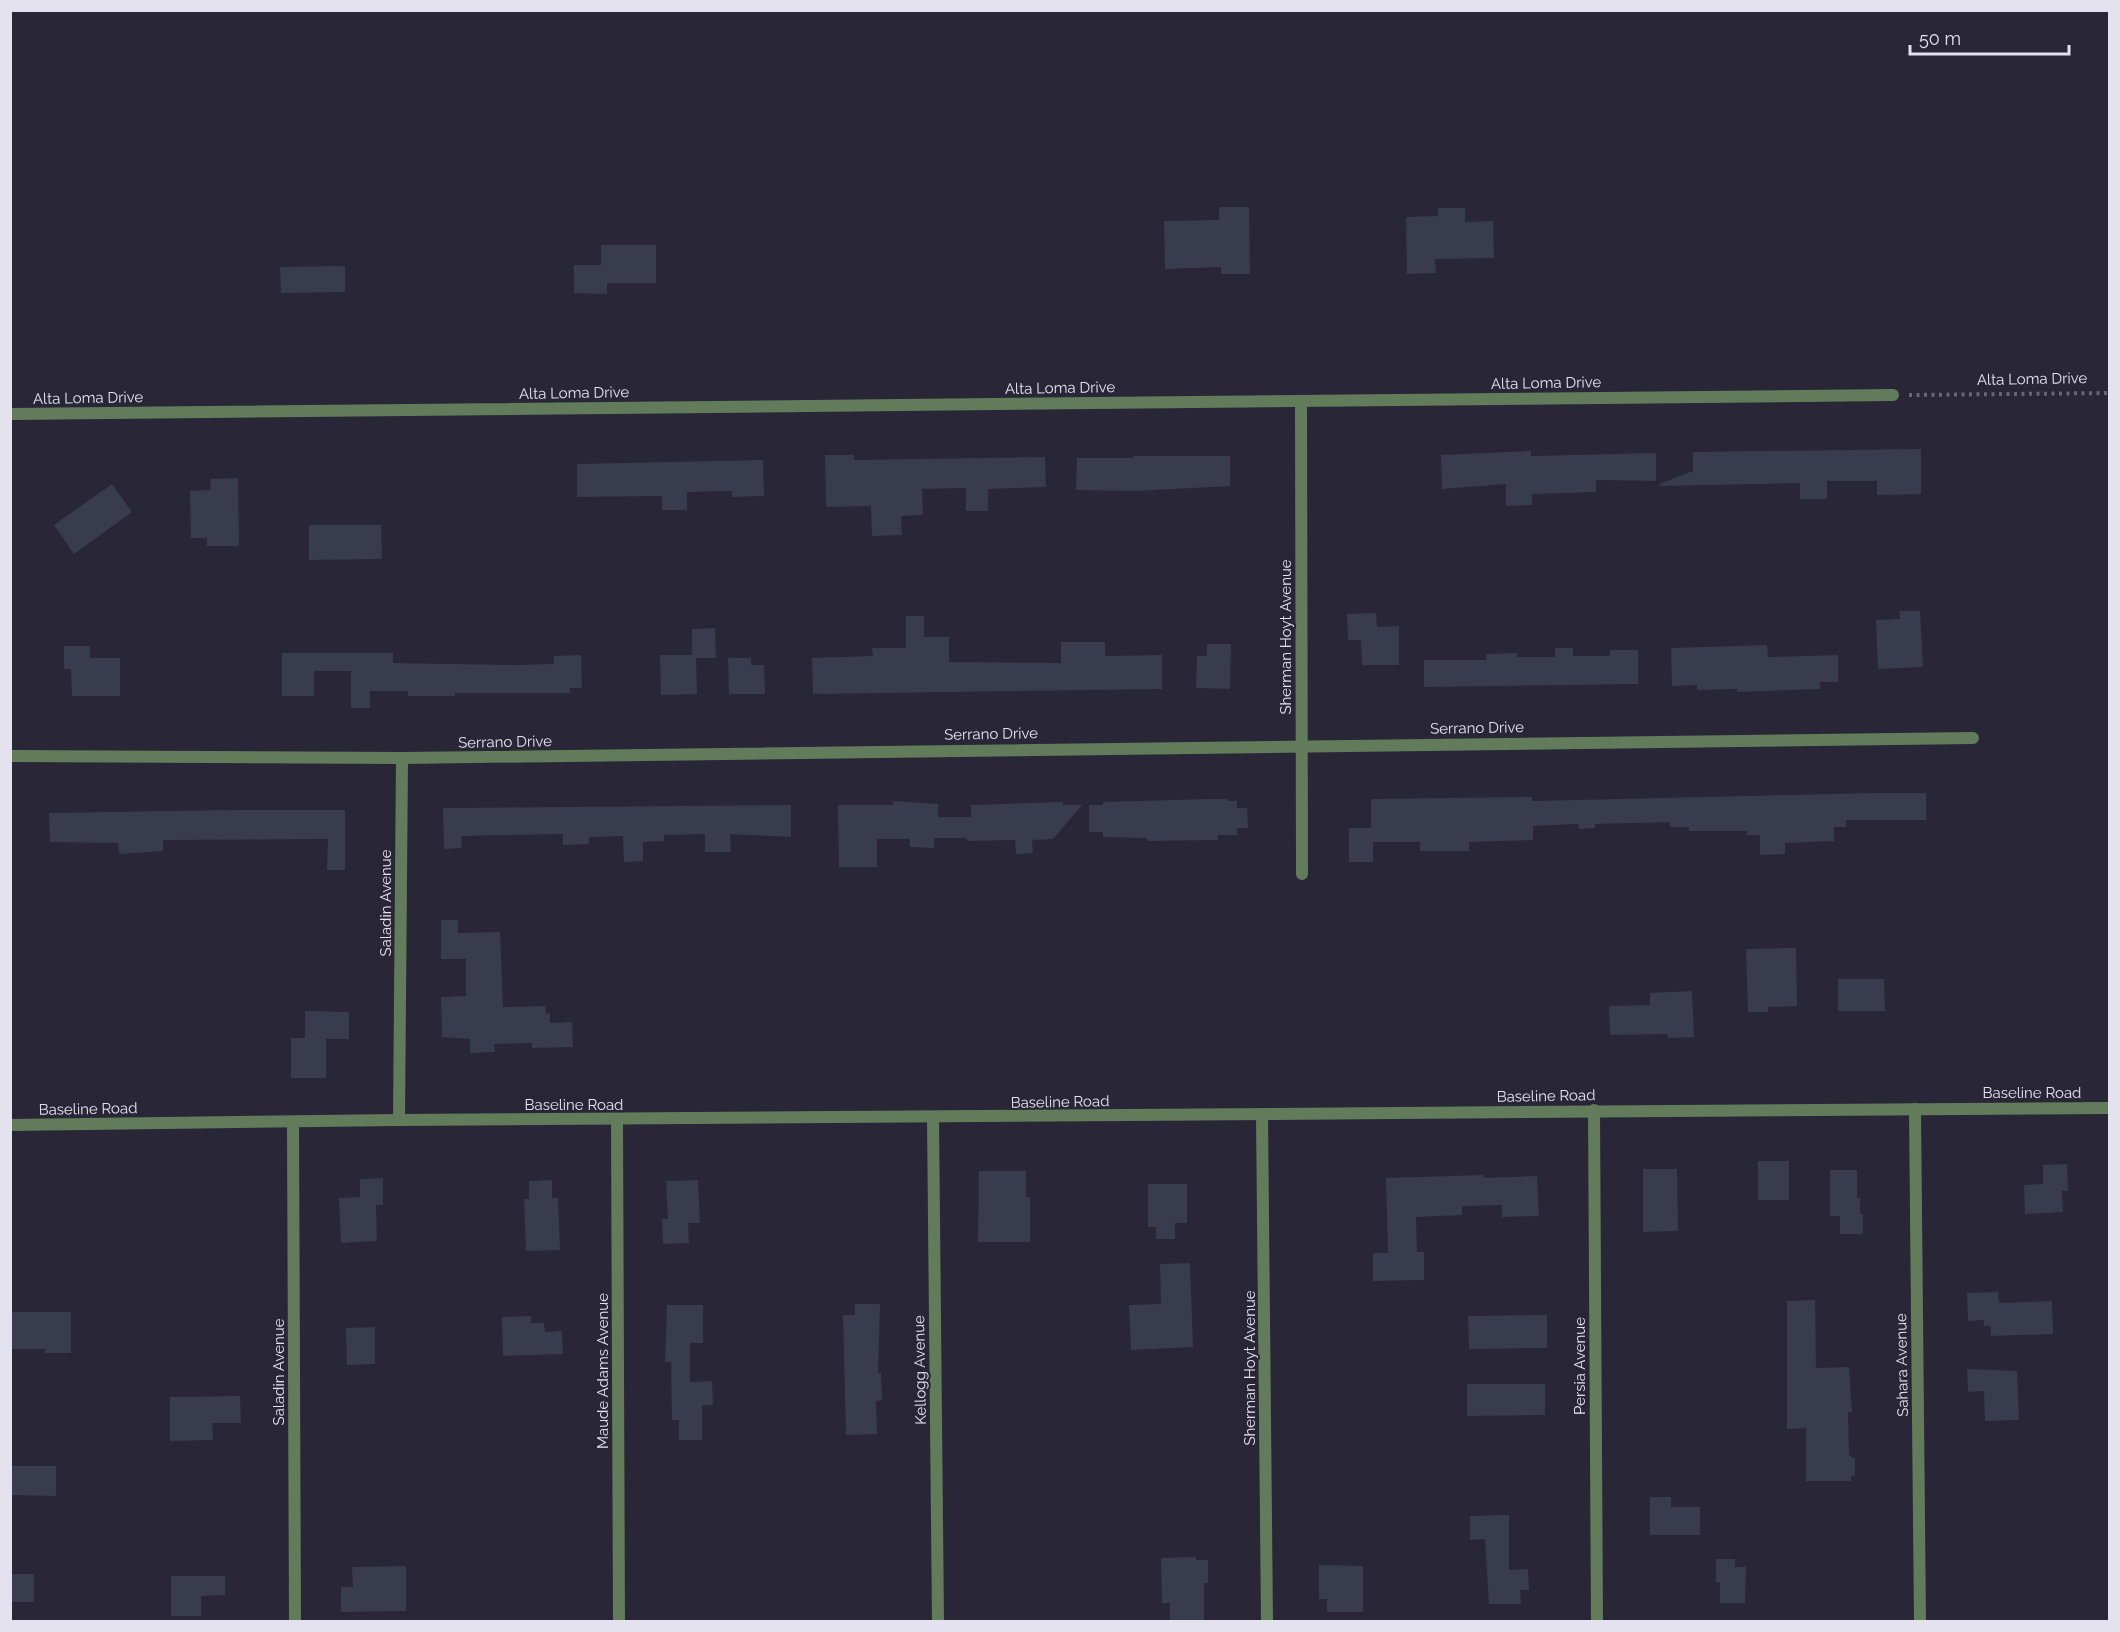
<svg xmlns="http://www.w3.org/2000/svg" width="2120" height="1632" font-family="Raleway,sans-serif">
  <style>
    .building { fill: #393b4f }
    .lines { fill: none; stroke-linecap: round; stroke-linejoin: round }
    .path { stroke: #686575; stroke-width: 4; stroke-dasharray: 3 4.5; stroke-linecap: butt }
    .minor { stroke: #627c5b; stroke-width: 12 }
    .labels { text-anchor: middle; stroke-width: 4.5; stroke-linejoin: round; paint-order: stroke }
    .street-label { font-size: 15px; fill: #e4e2ef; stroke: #292638 }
  </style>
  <rect width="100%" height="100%" fill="#292638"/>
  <g class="building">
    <path d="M1219,207H1249L1250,274H1221V267L1165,269L1164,221L1219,220Z"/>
    <path d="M1438,208H1465V222L1493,221L1494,258L1435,259L1436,273L1407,274L1406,217L1438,216Z"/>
    <path d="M601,245H656V283H607V294L574,293V265H601Z"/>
    <path d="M345,266V292L281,293L280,267Z"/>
    <path d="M1921,449V494L1877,495V481H1827V499H1800V483L1660,486L1659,484L1693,471V452Z"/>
    <path d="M1531,451V456L1656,453V481L1596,480V492L1532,494V505L1506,506V484L1442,489L1441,455Z"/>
    <path d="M825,455H854V460L1045,457L1046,487L988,489V511H966V488L922,489L923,515L901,516L902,535L872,536L871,506L826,507Z"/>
    <path d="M1133,456H1230V486L1137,491L1076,490L1077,458H1133Z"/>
    <path d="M763,460L764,496L732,497V491L687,492V510H662V496L577,497V464Z"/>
    <path d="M238,478L239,546H207V538H191L190,491L211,490L210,479Z"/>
    <path d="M112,484L132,512L74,554L54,525Z"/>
    <path d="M309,525H381L382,559L309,560Z"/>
    <path d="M1899,611H1920L1923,667L1878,669L1876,620L1900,619Z"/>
    <path d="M1376,613L1377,627L1399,626V665H1362L1361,640H1348L1347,614Z"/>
    <path d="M906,616H924V637H949V662L1061,663V642H1105V656L1162,655V689L813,694L812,658L873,656L872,648H906Z"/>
    <path d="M715,628L716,658H696L697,694L661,695L660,655H692V629Z"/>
    <path d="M1207,644H1231L1230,689L1196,688L1197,656H1207Z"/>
    <path d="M1767,645L1768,657L1838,655V682H1820V689L1737,692V689L1697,690V685L1672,686L1671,648Z"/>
    <path d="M64,646H90V658H120V696H72L71,669H64Z"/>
    <path d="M1555,648H1573V656H1610V650H1638V684L1424,687V660H1486V654L1517,653V657H1555Z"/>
    <path d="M282,653H393V663L517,665L554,664V656L581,655L582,688H569L571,693H455V696H408V691H370V708H351V671H314V696H282Z"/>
    <path d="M728,658H751V665H764L765,694H729Z"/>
    <path d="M1875,793H1926V820H1846V827H1834V841L1785,843V854L1760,855V835H1747V831H1689V827H1670V822L1595,824V828L1579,829L1578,824L1533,826V840L1469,842V851H1420V842H1373V862H1349V828H1371V799L1532,797V801Z"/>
    <path d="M1206,799H1227V801H1237V808H1247L1248,828H1237V835H1218V840L1147,841V838L1103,837V832H1089V805H1103V802Z"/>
    <path d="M893,801L938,804V817H971V805L1063,802V805H1082L1053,839L1032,840L1033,853L1016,854L1015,840L967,841V838H934V848L910,847V839H877V867H839L838,805H893Z"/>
    <path d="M791,805V837L730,834L731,852H705V834L664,835V841L643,842V861L624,862L623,836L589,837V844L563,845V834L461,836L462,848L444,849L443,808Z"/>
    <path d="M233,810H345V870H327L328,839L163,840V851L119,854L118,843L50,842L49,813Z"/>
    <path d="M441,920H458V933L500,932L503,1007L545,1006L546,1014L550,1013V1023L572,1022L573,1047L532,1048V1043L494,1044L495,1052L470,1053V1039L442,1037L441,997L466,996V959H441Z"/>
    <path d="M1796,948L1797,1006L1768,1007V1012H1748L1746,949Z"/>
    <path d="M1838,979H1884L1885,1011H1838Z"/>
    <path d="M1692,991L1694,1037L1668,1038L1667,1034L1610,1035L1609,1006L1650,1005V993Z"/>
    <path d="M305,1011L349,1012V1039H326V1078H291V1038H305Z"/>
    <rect x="1758" y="1161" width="31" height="39"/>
    <path d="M2067,1164L2068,1191H2062L2063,1212L2025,1214L2024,1185L2043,1184V1165Z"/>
    <path d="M1643,1169H1677L1678,1231L1643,1232Z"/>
    <path d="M1830,1170H1857V1198H1860V1214H1863V1234H1840V1216H1830Z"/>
    <path d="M979,1171H1026V1197H1030V1242H978Z"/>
    <path d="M1484,1175V1178L1537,1176L1539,1216L1502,1217V1205L1462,1206V1215L1416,1217L1417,1252H1424V1280L1373,1281V1253H1388L1386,1178Z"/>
    <path d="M383,1178V1205H376L377,1241L341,1243L339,1198L360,1197V1179Z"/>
    <path d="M552,1180V1198H558L560,1250L526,1251L524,1199H529V1181Z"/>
    <path d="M698,1180L700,1223H688L689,1243L663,1244L662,1219H668L666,1181Z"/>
    <path d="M1148,1184H1187V1223H1175V1239H1156V1227H1148Z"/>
    <path d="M1190,1263L1193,1347L1131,1350L1129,1305L1161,1304L1160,1264Z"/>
    <path d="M1998,1292L1999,1303L2052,1301L2053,1334L1991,1336V1326H1984V1320L1968,1321L1967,1293Z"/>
    <path d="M1815,1300L1816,1368L1849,1367L1852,1412H1848L1849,1455L1855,1459V1476H1851V1481H1806V1428L1787,1429V1301Z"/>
    <path d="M855,1304H880L878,1373H881L882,1400L876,1401L877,1434L846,1435L843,1315H855Z"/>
    <path d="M667,1305H703V1343H690V1382L712,1381L713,1405H702V1440H679V1420H672L671,1362H665Z"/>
    <path d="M10,1312H71V1353H45V1349H10Z"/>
    <path d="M1547,1315V1348L1469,1349L1468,1316Z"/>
    <path d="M531,1316V1323H544L545,1332L562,1331L563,1354L503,1356L502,1317Z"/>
    <path d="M375,1327V1364L347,1365L346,1328Z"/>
    <path d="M1967,1369L2017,1371L2019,1420L1985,1421L1984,1391L1968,1392Z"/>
    <path d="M1467,1384H1545V1415L1467,1416Z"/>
    <path d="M240,1396L241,1423H212L213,1440L170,1441V1397Z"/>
    <path d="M10,1466H56V1496L10,1495Z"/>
    <path d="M1650,1497H1671V1507H1700V1535H1650Z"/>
    <path d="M1509,1515V1570L1528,1569L1529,1590H1520L1521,1604H1489L1485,1539L1470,1540V1516Z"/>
    <path d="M1196,1557V1560H1208V1583H1204V1622H1170V1603H1162L1161,1558Z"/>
    <path d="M1716,1559H1735V1567H1746L1745,1603H1720V1582H1716Z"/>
    <path d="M1319,1565L1363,1566V1612H1327V1599H1319Z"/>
    <path d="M406,1566V1611L341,1612V1587H353L352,1567Z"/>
    <rect x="10" y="1574" width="24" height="28"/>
    <path d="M171,1576H225V1595L201,1596V1616H171Z"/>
  </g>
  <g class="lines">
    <path class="path" d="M1909,395L2110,393"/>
    <g class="minor">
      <path d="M1301,401L1302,874"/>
      <path d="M10,414L1893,395"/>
      <path d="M10,756L402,758L1973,738"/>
      <path d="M1915,1109L1920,1622"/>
      <path d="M1594,1110L1597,1622"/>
      <path d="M1262,1115L1267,1622"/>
      <path d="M933,1118L938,1622"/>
      <path d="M399,1120L402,758"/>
      <path d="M617,1120L619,1622"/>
      <path d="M293,1122L295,1622"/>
      <path d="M10,1125L399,1120L2110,1108"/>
    </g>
  </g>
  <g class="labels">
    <g class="street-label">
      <text transform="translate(2032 379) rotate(-1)" y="5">Alta Loma Drive</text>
      <text transform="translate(1546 383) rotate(-1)" y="5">Alta Loma Drive</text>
      <text transform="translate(1060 388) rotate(-1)" y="5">Alta Loma Drive</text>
      <text transform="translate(574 393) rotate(-1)" y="5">Alta Loma Drive</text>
      <text transform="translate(88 398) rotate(-1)" y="5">Alta Loma Drive</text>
      <text transform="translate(1286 637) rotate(-90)" y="5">Sherman Hoyt Avenue</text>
      <text transform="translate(1477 728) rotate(-1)" y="5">Serrano Drive</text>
      <text transform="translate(991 734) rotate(-1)" y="5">Serrano Drive</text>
      <text transform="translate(505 742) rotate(-1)" y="5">Serrano Drive</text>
      <text transform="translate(386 903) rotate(-90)" y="5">Saladin Avenue</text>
      <text x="2032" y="1098">Baseline Road</text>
      <text transform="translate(1546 1096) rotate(-1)" y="5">Baseline Road</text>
      <text transform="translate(1060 1102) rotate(-1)" y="5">Baseline Road</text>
      <text x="574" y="1110">Baseline Road</text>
      <text transform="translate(88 1109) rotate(-1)" y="5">Baseline Road</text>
      <text transform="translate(1902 1365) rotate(-91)" y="5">Sahara Avenue</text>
      <text transform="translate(1580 1366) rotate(-90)" y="5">Persia Avenue</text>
      <text transform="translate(1250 1368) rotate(-90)" y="5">Sherman Hoyt Avenue</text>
      <text transform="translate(920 1370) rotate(-91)" y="5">Kellogg Avenue</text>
      <text transform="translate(603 1371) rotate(-90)" y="5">Maude Adams Avenue</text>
      <text transform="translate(279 1372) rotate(-90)" y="5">Saladin Avenue</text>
    </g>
  </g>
  <rect width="2120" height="1632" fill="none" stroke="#e4e2ef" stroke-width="24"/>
  <path d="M1910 45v9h159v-9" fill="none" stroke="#e4e2ef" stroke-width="3"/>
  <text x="1919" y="45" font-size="18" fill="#e4e2ef" stroke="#292638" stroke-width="4.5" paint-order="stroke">50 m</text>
</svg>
